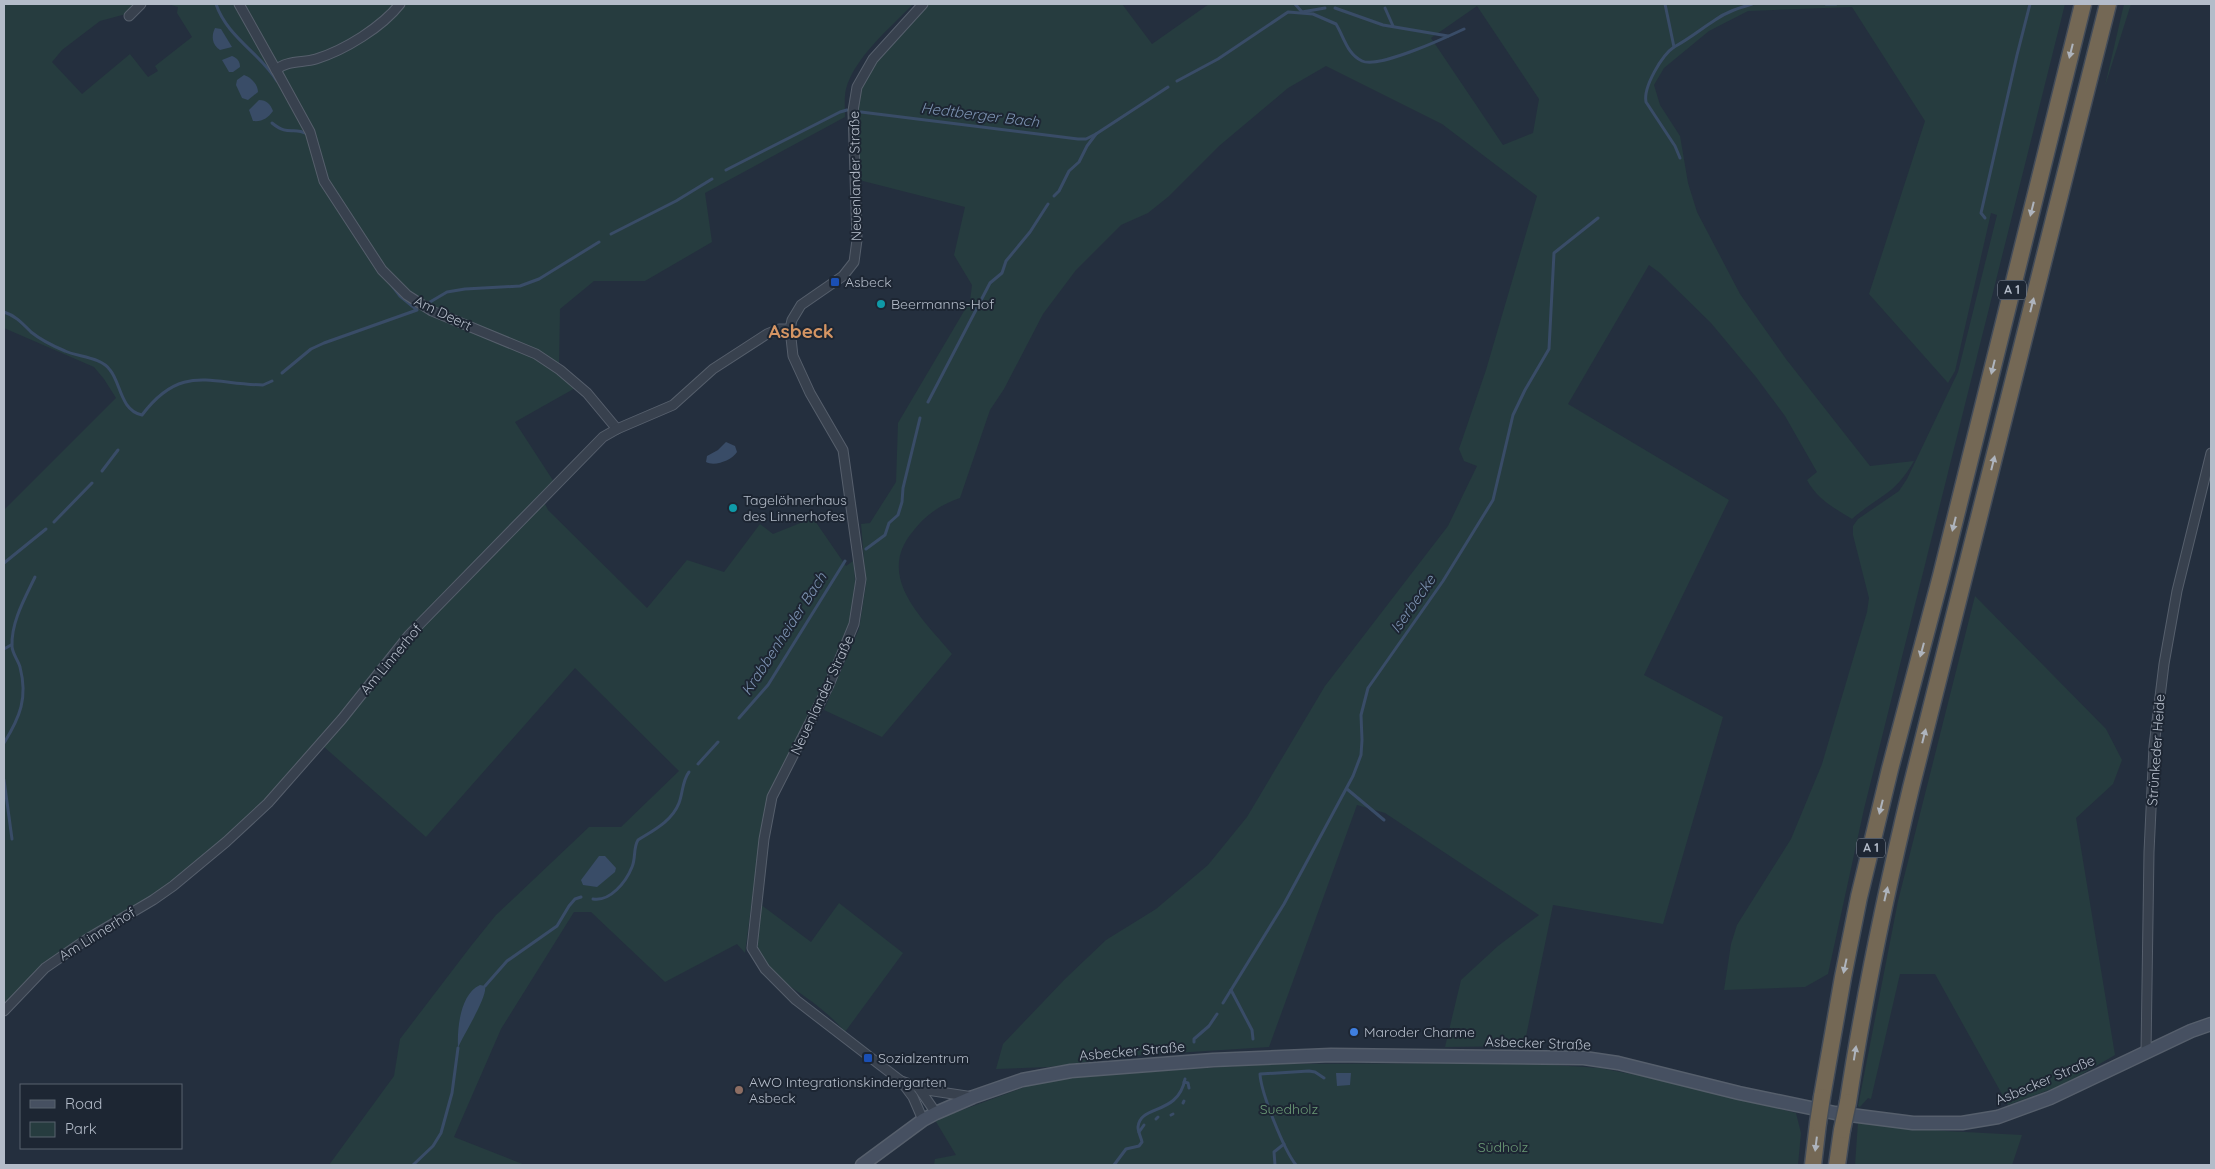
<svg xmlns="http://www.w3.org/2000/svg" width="2215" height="1169" font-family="Quicksand,sans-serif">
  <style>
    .green { fill: #263c3f; fill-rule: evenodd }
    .water { fill: #394c67 }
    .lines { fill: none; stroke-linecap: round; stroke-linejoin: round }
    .stream { stroke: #394c67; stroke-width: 3 }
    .street-casing { stroke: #565f6c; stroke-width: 11 }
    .secondary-casing { stroke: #565f6c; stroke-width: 15 }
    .highway-casing { stroke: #434c59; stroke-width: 19 }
    .street { stroke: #38414e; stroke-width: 9 }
    .secondary { stroke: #465061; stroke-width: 12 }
    .highway { stroke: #746855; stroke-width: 16 }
    .highway-bridge-casing { stroke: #434c59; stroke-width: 19; stroke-linecap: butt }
    .highway-bridge { stroke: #746855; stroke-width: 16 }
    .oneway { fill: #aeb4bd }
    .transit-dot { fill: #1a4fb4; stroke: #1d2633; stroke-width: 2 }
    .culture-dot { fill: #0f9aa8; stroke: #1d2633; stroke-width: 2 }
    .shop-dot { fill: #3f7fe0; stroke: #1d2633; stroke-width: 2 }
    .education-dot { fill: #8d6e63; stroke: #1d2633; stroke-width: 2 }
    .labels { text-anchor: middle; stroke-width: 4; stroke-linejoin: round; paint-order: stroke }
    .shield { fill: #1d2633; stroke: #878f9c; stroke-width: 1 }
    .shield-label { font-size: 12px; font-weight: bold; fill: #b4bcc9 }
    .street-label { font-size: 14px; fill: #b4bcc9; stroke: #1d2633 }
    .poi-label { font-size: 14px; fill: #b4bcc9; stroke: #1d2633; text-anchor: start }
    .park-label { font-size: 14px; fill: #6b9a76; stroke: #1d2633 }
    .water-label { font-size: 15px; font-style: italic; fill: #7c92b1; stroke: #1d2633 }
    .district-label { font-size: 19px; font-weight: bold; fill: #d59563; stroke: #1d2633 }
  </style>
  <rect width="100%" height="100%" fill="#242f3e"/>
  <g class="green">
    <path d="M4,4H134L126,14L100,21L62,50L52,62L82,94L130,54L148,77L158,71L155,66L192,37L177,13L178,7L168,4H913C891,27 854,58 846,89C844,97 845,108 845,117L705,193L712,242L645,281H594L560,309L559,367L530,349L423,303C404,292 393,273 373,263C410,317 477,327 533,354C548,361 563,374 576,385L577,387L515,422L554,482L477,564L407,635L299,766L256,811L212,852L163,889L84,937L45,965L4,1007V510L116,398L104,379L94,367L4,328Z"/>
    <path d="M925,4H1122L1152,44L1209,4H2065L1864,809L1828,974L1805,987L1724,990L1731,944L1737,925L1791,839L1822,764L1867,612L1869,598L1853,535V526L1858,519L1899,491L1907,479L1958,372L1997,215L1991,213L1955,371L1948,383L1869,294L1925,121L1852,7L1748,11L1709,31L1664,68L1654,85L1660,105L1680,136L1688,183L1697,212L1740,294L1786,359L1870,466L1914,461C1894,496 1879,495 1852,519C1834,508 1817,499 1807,480L1817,472L1785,416L1756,377L1711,323L1660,273L1649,265L1568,404L1729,500L1644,675L1723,717L1663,924L1553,905L1524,1046L1445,1047L1461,980L1498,946L1539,915L1385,813L1357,805L1269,1047L1128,1056L1049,1067L996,1069L1003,1044L1065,979L1106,940L1156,909L1208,865L1247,817L1325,686L1448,526L1477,466L1464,461L1459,449L1486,370L1537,196L1442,124L1326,66L1288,88L1219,146L1168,197L1148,213L1121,225L1076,270L1043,314L1004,389L990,410L960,498C940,505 927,514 914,530C874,576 922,618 952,654L882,737L824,710L859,629L866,584L861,524L870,523L896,482L898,423L970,301L972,285L954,255L965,207L859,180L856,144L859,95L866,78L877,62ZM1477,6L1539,99L1533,133L1503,145L1431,38Z"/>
    <path d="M2124,4H2131L2105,86Z"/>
    <path d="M544,502L548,510L647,608L687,560L724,572L760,524L773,534L813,518L846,566L853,561C869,650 786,735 763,817L745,953L737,944L665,982L591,912H574L501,1029L454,1137L525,1165H329L394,1076L400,1039L471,946L496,915L589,827H621L679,771L575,668L426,837L323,746L412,637L448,599L483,567Z"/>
    <path d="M1975,596L2106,729L2122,760L2113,784L2076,818L2115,1055L2063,1085L2008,1105L1935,974H1900L1871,1099L1868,1098L1860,1107L1858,1106L1898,901Z"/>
    <path d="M839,903L903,953L845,1032C835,1020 823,1010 811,1001C793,987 765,974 759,951C755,937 759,918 760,904L811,942Z"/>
    <path d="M1524,1063L1600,1068L1662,1080L1796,1113L1801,1133L1798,1165H934L935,1159L956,1155L935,1120L1033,1084L1086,1076L1268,1064Z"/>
    <path d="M1858,1122L1946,1131L2022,1135L2012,1165H1855Z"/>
  </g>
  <g class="water">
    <path d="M215,28L221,29L232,47L220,50C212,45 211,36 215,28Z"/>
    <path d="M232,56C237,58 240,61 240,67L233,72H229L222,60Z"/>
    <path d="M244,75C251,77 258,85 258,92L248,100L242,98L236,85L237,80Z"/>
    <path d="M259,100C267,100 270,104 273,111C268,118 262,122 253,121L249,110Z"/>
    <path d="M726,442L735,446L737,452C732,460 715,467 706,462L707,456L718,450Z"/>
    <path d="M599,856H605L616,868L615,872L597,887L583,885L581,880Z"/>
    <path d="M480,985L485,986C488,997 463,1035 458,1048C457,1029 460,994 480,985Z"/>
    <path d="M1336,1073H1351L1350,1085L1337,1086Z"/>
  </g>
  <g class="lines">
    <g class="stream">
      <path d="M216,4C227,37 260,53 277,81"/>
      <path d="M1295,4L1302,12L1325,8"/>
      <path d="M1665,4L1674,47C1689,39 1701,29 1715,20C1726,12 1739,8 1752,4"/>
      <path d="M1826,4H1836"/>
      <path d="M1335,8L1383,25L1448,36"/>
      <path d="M1385,8L1393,26"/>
      <path d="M1674,47C1662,55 1643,87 1646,102L1675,146L1680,158"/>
      <path d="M1177,81L1218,59L1288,12L1313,14L1336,24C1344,37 1347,54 1362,61C1378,69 1447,37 1464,29"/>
      <path d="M861,112L1078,139H1086L1096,134"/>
      <path d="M272,123C289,137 293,126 307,134"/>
      <path d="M726,170L840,112L847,110"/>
      <path d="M1054,196L1059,191L1069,171L1079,162L1087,146L1096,134L1168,87"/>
      <path d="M1985,218L1981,213L2017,55L2030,4"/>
      <path d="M611,234L676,201L712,179"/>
      <path d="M430,302L447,292L465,289L520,286L539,279L599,242"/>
      <path d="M4,312C16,316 22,323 31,332C41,340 53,346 65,351C78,357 101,357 110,370C121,383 120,410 142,415C181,363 210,384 263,385L272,381"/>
      <path d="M282,373L311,349L324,343L417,310L400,296L390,283"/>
      <path d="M928,402L990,283L1002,273L1006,261L1030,232L1048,204"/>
      <path d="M102,471L118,450"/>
      <path d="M54,522L92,483"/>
      <path d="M866,549L885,535L889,523L898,515L902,502L903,488L920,418"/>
      <path d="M4,563L46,529"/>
      <path d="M4,649L11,645"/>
      <path d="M739,718L768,685L845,561"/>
      <path d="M4,743C20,717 28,698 20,667C18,660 12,653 12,646C11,622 25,598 35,577"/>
      <path d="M698,764L718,742"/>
      <path d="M4,780L12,839"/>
      <path d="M1347,789L1384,820"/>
      <path d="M593,899C610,902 626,882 632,867C636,858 633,848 638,840C654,830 672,821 679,803C683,793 682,781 689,772"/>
      <path d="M485,986L507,961L557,926L569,906L575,899L581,897"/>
      <path d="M1231,990L1252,1030L1253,1039"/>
      <path d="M1223,1003L1284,904L1353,776L1361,755L1362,740L1361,715L1368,688L1443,581L1493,500L1513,415L1525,390L1549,349L1554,253L1598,218"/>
      <path d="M1194,1042V1039L1209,1026L1217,1014"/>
      <path d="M1184,1082L1188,1083L1189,1088"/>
      <path d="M1183,1103L1184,1101"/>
      <path d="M1171,1115L1173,1114"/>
      <path d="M1156,1119L1158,1117"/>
      <path d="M1139,1132L1144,1125"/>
      <path d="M413,1165L433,1146L441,1133L452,1093L458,1048"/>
      <path d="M1114,1165L1126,1149L1139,1146L1142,1142C1141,1137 1138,1132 1138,1127C1140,1104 1178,1116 1185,1079"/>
      <path d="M1275,1165L1274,1152L1284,1144"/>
      <path d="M1296,1165C1284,1150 1261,1093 1260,1074L1309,1071L1315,1072L1324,1078"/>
    </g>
    <g class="street-casing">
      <g id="street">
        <path d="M239,4L276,70"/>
        <path d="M400,4C382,27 345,50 316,59C303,63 287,60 276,70L310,132L324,181L382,270L407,295L432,311L536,354L560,370L587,393L617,429"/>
        <path d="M923,4L873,59L857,87L853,111L857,240L854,262L843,276L801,305L792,320L790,329L793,356L810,393L843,450L861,579L854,624L829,685L772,797L764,839L752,948L765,969L796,1000L901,1081L927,1090L973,1097"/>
        <path d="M129,16L141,4"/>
        <path d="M4,1011L45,968L87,939L153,900L173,886L226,842L268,803L342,719L409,635L603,437L617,429L673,405L713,369L767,334L779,329H790"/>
        <path d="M2146,1052L2149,852L2154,746L2164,664L2177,591L2211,453"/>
        <path d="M901,1081L913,1097L923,1120"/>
        <path d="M918,1087L936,1113"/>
      </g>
    </g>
    <g class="secondary-casing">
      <path id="secondary" d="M862,1165L923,1120L936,1113L973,1097L1022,1080L1071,1071L1213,1060L1331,1055L1584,1058L1618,1063L1739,1093L1835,1113L1913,1123H1962L1998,1117L2050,1098L2191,1031L2211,1024"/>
    </g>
    <g class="highway-casing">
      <g id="highway">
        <path d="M1822,1097L1843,977L1859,897L1890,769L1941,576L2083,4"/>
        <path d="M1848,1102C1864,996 1886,892 1911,788L2108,4"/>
        <path d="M1813,1165L1818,1123"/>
        <path d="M1837,1165L1842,1130"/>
      </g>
    </g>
    <use href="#street" class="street"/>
    <use href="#secondary" class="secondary"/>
    <use href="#highway" class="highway"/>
    <g class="highway-bridge-casing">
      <g id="highway-bridge">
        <path d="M1818,1123L1822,1097"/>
        <path d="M1842,1130L1848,1102"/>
      </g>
    </g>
    <use href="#highway-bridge" class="highway-bridge"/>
  </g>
  <defs><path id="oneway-solid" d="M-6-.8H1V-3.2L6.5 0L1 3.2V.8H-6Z" transform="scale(1.25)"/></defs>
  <g class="oneway">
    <use href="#oneway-solid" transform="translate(2071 51) rotate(104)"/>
    <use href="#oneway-solid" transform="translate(2032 209) rotate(104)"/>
    <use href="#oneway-solid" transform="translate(2032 305) rotate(-76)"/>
    <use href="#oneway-solid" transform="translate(1993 367) rotate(104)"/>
    <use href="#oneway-solid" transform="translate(1993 463) rotate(-76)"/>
    <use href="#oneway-solid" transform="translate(1954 524) rotate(104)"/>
    <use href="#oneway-solid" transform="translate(1922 650) rotate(105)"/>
    <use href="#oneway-solid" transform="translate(1924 736) rotate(-76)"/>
    <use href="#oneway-solid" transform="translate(1881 807) rotate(104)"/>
    <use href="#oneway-solid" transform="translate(1886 894) rotate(-77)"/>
    <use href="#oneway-solid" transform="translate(1845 966) rotate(102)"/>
    <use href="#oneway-solid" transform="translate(1855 1053) rotate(-81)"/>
    <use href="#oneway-solid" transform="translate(1816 1144) rotate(97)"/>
  </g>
  <g class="transit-dot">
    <rect x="830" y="277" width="10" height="10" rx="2.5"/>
    <rect x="863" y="1053" width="10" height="10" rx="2.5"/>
  </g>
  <g class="culture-dot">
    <circle cx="881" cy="304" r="5"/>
    <circle cx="733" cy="508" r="5"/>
  </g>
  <circle class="shop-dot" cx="1354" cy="1032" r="5"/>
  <circle class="education-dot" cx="739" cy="1090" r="5"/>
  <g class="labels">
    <g class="shield">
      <rect x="1998" y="280.5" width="28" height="19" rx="4"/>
      <rect x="1857" y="838.5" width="28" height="19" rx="4"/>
    </g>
    <g class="shield-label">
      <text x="2012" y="294">A 1</text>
      <text x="1871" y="852">A 1</text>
    </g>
    <g class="street-label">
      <text transform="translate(855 176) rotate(-91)" y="5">Neuenlander Straße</text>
      <text transform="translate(443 313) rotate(26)" y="5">Am Deert</text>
      <text transform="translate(391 659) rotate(-50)" y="5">Am Linnerhof</text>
      <text transform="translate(822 695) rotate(-65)" y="5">Neuenlander Straße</text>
      <text transform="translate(2156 750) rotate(-86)" y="5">Strünkeder Heide</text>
      <text transform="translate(97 934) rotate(-32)" y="5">Am Linnerhof</text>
      <text transform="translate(1538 1043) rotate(2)" y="5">Asbecker Straße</text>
      <text transform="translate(1132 1051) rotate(-5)" y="5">Asbecker Straße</text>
      <text transform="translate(2045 1080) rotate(-23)" y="5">Asbecker Straße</text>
    </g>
    <g class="poi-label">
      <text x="845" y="287">Asbeck</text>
      <text x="891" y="309">Beermanns-Hof</text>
      <text x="743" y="505">Tagelöhnerhaus<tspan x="743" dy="16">des Linnerhofes</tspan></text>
      <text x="1364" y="1037">Maroder Charme</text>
      <text x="878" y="1063">Sozialzentrum</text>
      <text x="749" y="1087">AWO Integrationskindergarten<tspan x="749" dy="16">Asbeck</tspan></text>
    </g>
    <g class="park-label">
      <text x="1289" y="1114">Suedholz</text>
      <text x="1503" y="1152">Südholz</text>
    </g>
    <g class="water-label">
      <text transform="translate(980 115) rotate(7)" y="5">Hedtberger Bach</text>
      <text transform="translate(1413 604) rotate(-55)" y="5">Iserbecke</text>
      <text transform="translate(784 634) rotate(-57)" y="5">Krabbenheider Bach</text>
    </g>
    <g class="district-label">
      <text x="801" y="338">Asbeck</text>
    </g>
  </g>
  <rect width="2215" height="1169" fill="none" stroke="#b4bcc9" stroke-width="10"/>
  <rect x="20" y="1084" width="162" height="65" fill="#1d2633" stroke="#59626f"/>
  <rect x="30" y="1100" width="25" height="8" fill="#465061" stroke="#59626f"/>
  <text x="65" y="1109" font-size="15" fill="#b4bcc9">Road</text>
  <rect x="30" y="1122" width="25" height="15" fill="#263c3f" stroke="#59626f"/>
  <text x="65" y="1134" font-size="15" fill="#b4bcc9">Park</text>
</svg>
